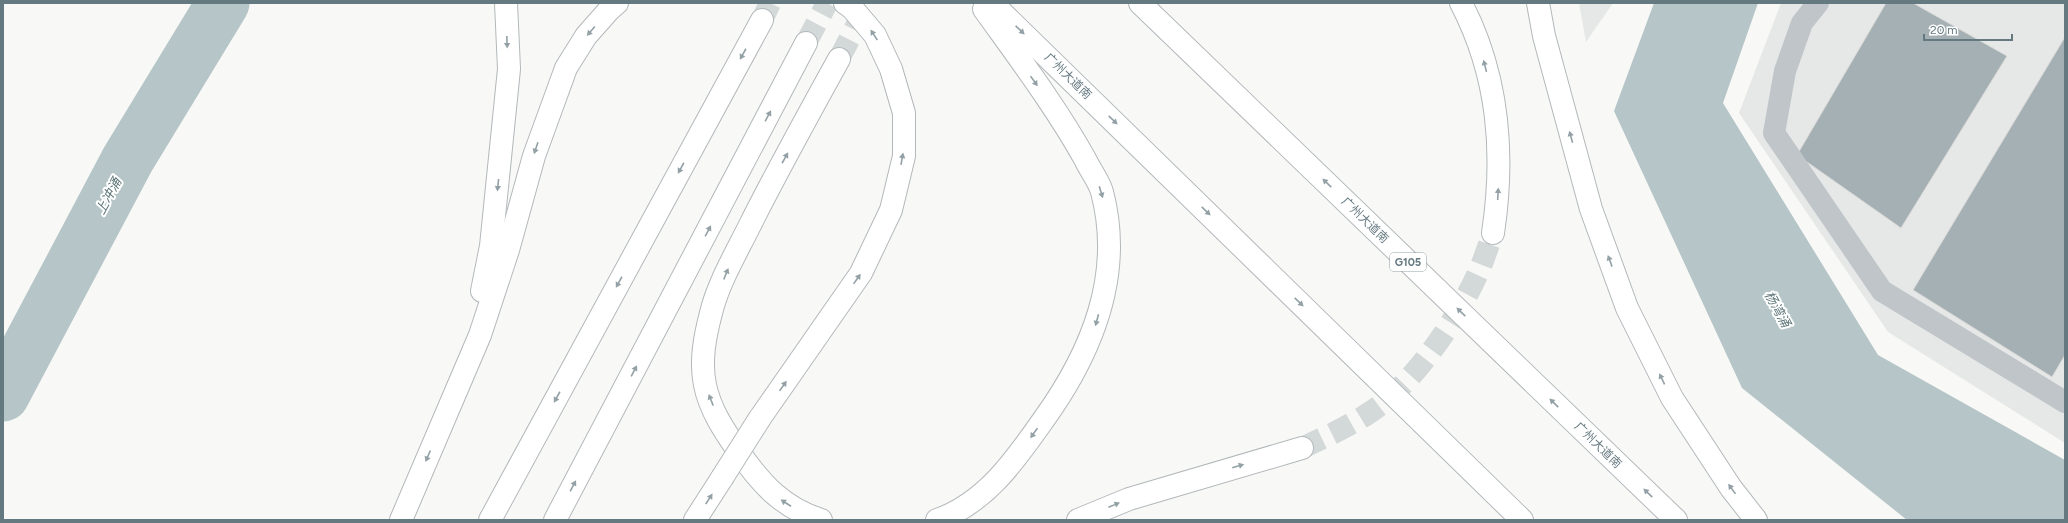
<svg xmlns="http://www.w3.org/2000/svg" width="2068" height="523" font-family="Figtree,'Noto Sans SC',sans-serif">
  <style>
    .built { fill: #e6e8e7 }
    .water { fill: #b6c5c7 }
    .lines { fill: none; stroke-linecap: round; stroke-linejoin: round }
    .river { stroke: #b6c5c7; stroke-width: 53 }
    .building { fill: #a4b0b3; stroke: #dadad8 }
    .highway-tunnel { stroke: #d3d8d8; stroke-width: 22; stroke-dasharray: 22 11; stroke-linecap: butt }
    .highway-casing { stroke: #b3b8bb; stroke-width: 24 }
    .minor { stroke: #bfc5c8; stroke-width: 22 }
    .highway { stroke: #fff; stroke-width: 22 }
    .highway-bridge-casing { stroke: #b3b8bb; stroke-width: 24; stroke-linecap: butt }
    .highway-bridge { stroke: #fff; stroke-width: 22 }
    .oneway { fill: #93a1a6 }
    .labels { text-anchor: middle; stroke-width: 4; stroke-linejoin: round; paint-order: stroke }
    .shield { fill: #fff; stroke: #93a1a6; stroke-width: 1 }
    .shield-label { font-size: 11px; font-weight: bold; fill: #657980 }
    .street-label { font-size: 12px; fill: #657980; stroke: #fff }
    .water-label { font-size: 13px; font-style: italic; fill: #60777a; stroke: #fff }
  </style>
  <rect width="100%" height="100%" fill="#f8f8f6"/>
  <g class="built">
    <path d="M1579,3H1613L1586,42Z"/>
    <path d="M1781,3H2065V443L1888,332L1739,113Z"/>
  </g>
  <path class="water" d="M1654,3H1758L1723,103L1878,355L2065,460V520H1907L1742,388L1614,111Z"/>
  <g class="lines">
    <path class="river" d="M3,395L128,159L223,3"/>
  </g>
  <g class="building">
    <path d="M1886,3H1913L2007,56L1901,228L1797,155Z"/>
    <path d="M2065,37V355L2052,377L1913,290Z"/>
  </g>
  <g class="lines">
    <g class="highway-tunnel">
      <path d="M762,20L770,3"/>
      <path d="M806,43L827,3"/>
      <path d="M839,59L868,3"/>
      <path d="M1302,448C1325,437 1348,427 1369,413C1414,384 1456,321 1478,273C1484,260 1488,246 1493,233"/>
    </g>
    <g class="highway-casing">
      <g id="highway">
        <path d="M992,3L1522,520"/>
        <path d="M1140,3L1676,520"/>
        <path d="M1461,3C1499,76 1505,153 1493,233"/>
        <path d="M1538,3L1544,36L1591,209L1627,308L1672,398L1731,488L1756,520"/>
        <path d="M482,291L491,246L509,69L506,3"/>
        <path d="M760,418L861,273L891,210L904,156V113L891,69L875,35L852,8L845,3"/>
        <path d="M401,520L480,335L508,250L534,156L566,68L586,36L609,10L617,3"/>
        <path d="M490,520L762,20"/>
        <path d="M555,520L806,43"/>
        <path d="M695,520L722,478"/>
        <path d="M821,520C783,508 761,484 739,452C725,432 710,410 705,385C700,361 705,336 711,313C718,284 735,255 749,227C777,171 808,115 839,59"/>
        <path d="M937,520C986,503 1016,459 1044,419C1092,352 1124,275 1102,192C1099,181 1090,170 1085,159C1056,107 1019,58 984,9"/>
        <path d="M1078,520L1129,499L1302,448"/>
      </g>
    </g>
    <path class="minor" d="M1818,3L1802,23L1785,71L1774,133L1882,291L2065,402"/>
    <use href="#highway" class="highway"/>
    <g class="highway-bridge-casing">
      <path id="highway-bridge" d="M722,478L760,418"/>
    </g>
    <use href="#highway-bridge" class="highway-bridge"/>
  </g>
  <defs><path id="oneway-solid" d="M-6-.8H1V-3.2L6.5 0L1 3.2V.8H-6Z"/></defs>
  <g class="oneway">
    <use href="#oneway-solid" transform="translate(1020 30) rotate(43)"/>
    <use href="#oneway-solid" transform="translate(591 31) rotate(130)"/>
    <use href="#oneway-solid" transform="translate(874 35) rotate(-123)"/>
    <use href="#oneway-solid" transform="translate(507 42) rotate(88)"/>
    <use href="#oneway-solid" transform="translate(743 54) rotate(119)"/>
    <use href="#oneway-solid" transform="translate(1485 66) rotate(-104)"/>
    <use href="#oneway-solid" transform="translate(1034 81) rotate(55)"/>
    <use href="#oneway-solid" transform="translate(768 116) rotate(-62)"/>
    <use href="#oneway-solid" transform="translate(1113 120) rotate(44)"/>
    <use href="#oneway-solid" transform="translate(1571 137) rotate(-105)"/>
    <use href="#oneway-solid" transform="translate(536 148) rotate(109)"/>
    <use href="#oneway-solid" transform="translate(785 158) rotate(-61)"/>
    <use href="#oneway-solid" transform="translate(902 159) rotate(-80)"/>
    <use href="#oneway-solid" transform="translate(681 168) rotate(119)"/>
    <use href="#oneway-solid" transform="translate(1327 183) rotate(-136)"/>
    <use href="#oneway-solid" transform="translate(498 185) rotate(96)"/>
    <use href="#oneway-solid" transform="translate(1101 192) rotate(73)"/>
    <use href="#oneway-solid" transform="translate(1498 194) rotate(-87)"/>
    <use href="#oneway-solid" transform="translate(1206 211) rotate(44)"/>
    <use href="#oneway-solid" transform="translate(708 231) rotate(-62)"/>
    <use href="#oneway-solid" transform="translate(1610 261) rotate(-110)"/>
    <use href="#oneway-solid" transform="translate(726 274) rotate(-68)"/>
    <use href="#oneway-solid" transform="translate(857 279) rotate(-55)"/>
    <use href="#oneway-solid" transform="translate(619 282) rotate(119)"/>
    <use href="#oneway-solid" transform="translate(1299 302) rotate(44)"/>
    <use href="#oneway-solid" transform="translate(1461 312) rotate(-136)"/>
    <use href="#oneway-solid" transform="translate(1097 320) rotate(105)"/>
    <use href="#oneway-solid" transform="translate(634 371) rotate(-62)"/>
    <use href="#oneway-solid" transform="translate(1662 379) rotate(-116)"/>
    <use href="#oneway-solid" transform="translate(783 386) rotate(-55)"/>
    <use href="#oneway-solid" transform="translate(557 397) rotate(119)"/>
    <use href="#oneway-solid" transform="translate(711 400) rotate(-111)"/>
    <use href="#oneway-solid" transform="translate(1554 403) rotate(-136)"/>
    <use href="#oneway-solid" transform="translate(1034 433) rotate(125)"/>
    <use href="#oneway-solid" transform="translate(428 456) rotate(113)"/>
    <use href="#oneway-solid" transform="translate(1238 466) rotate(-16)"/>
    <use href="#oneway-solid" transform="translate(573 486) rotate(-62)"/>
    <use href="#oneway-solid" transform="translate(1732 489) rotate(-126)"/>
    <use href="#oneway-solid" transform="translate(1648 493) rotate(-136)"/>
    <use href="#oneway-solid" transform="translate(709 499) rotate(-57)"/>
    <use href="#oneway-solid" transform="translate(786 503) rotate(-147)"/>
    <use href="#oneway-solid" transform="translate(1114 505) rotate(-22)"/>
  </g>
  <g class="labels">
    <rect class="shield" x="1390" y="253" width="36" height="18" rx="3"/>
    <g class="shield-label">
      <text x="1408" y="266">G105</text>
    </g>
    <g class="street-label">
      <text transform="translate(1068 76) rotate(44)" y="4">广州大道南</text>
      <text transform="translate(1365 220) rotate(44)" y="4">广州大道南</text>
      <text transform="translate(1598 445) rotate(44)" y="4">广州大道南</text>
    </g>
    <g class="water-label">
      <text transform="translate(108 196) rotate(-62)" y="5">上冲涌</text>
      <text transform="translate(1778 309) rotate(61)" y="5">杨湾涌</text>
    </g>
  </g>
  <rect width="2068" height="523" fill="none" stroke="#657980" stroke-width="8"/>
  <path d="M1924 34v6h88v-6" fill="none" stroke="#657980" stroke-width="2"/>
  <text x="1930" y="34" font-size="12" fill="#657980" stroke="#ffffff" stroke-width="3" paint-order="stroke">20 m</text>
</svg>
